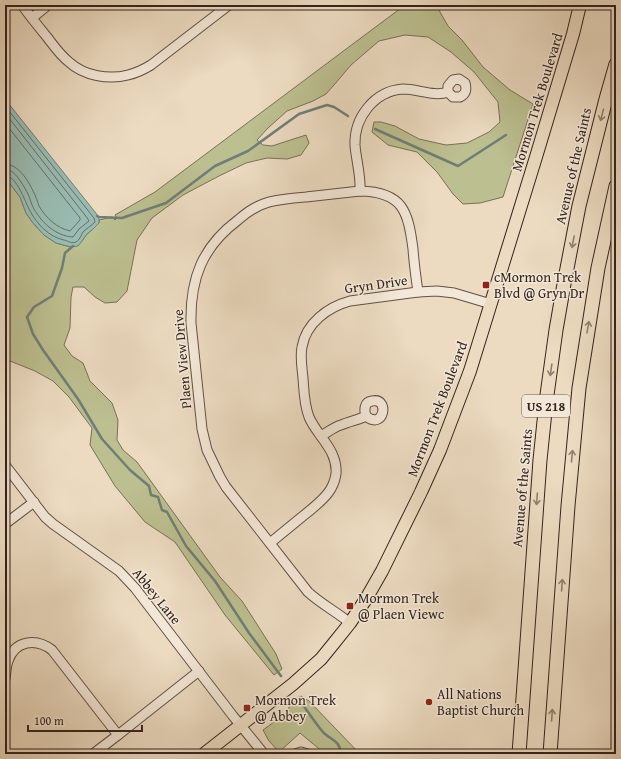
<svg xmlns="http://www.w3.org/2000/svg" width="621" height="759" font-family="'Gentium Book Plus',serif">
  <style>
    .green { fill: #bcbf90; stroke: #787156 }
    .water { fill: #99bbb1; stroke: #707e76 }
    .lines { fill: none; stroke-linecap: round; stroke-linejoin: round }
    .shore { stroke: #666f67; stroke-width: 1 }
    .stream { stroke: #707e76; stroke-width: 2.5 }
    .minor-casing { stroke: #615146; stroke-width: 11 }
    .major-casing { stroke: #33231d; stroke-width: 14 }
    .highway-casing { stroke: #33231d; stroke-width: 15 }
    .minor { stroke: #f3e8d7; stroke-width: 9 }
    .major { stroke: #ecdbc1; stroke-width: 12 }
    .highway { stroke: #ecdbc1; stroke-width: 13 }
    .oneway { stroke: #907f6f }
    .poi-dot { fill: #8f2418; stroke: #f3e8d7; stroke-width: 1.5 }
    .labels { text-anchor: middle; stroke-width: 3; stroke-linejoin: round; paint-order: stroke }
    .shield { fill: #f3e8d7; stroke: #6d5e55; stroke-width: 1 }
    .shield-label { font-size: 13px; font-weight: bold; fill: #33231d }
    .street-label { font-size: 14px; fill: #33231d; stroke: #f3e8d7 }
    .poi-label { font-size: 14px; fill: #33231d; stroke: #f3e8d7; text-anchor: start }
  </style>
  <rect width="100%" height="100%" fill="#ecdbc1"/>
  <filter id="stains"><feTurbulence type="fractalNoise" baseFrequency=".005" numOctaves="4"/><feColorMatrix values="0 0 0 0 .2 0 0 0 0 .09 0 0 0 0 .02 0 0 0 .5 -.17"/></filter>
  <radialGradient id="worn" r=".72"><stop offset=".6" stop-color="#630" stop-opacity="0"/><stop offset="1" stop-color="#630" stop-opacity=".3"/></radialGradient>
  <g class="green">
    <path d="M405,5H436L448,26L462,40L483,67L510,90L533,104L503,197L480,203L463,204L453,194L437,172L417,152L388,145L372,132L374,122H381L395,126L419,139L446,145L467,143L489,132L500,122L498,102L474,72L451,52L428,37L405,35L379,41L351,65L334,85L326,94L313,101L287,111L268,128L257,140L263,145L272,146L306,135L309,143L301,155L287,159L267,158L246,163L219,176L183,195L152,218L137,240L127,291L117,302L105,303L95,297L84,287H73L71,297L70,328L64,345L72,356L83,363L90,381L112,403L118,420L117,440L123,450L137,462L220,577L242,601L276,654L282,669L274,675L225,615L175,542L145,522L115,486L90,445L92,428L69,397L53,381L35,371L5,359V177L20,197L26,213L33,223L44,235L56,243L71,247L82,241L86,235L94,228L99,223V220L112,217L115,220L117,218L115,215L155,192Z"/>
    <path d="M301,696L309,701L360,754H325L318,748L300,733L279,752L269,741L263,730L278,719H282L291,704Z"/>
  </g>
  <path class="water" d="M5,99L99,217V223L94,228L86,235L82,241L78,246L71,247L56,243L44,235L33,223L26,213L20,197L5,177Z"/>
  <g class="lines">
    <g class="shore">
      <path d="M5,106L94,218L95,222C91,226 87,228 83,232C81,235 80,240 76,242C72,244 68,241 64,240C49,237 37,224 30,211C25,202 17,176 5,175"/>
      <path d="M5,113L88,219L89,221L79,229L73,237C56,236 42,223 34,209C31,204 30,198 28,194C25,188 17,174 11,171C9,169 8,170 5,170"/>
      <path d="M5,123L80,218V220L70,231C57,228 46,218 39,206C37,201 36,196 33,191C28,180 18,164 5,164"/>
    </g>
    <g class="stream">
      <path d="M375,129L458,166L506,135"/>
      <path d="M97,216L99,217L122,218L166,203L215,166L248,151L299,114L327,105L334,107L348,116"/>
      <path d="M73,246L65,253L62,268L52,296L34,307L27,317L33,334L43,350L78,399L102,439L130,470L149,486L151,495L158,497L162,510L167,512L186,546L215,581L249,633L281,676"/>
      <path d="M298,698C306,709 314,721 322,731C329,740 340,739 341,754"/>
    </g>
    <g class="minor-casing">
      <g id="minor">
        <path d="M22,5C30,16 38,26 47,37C54,46 60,55 69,62C84,76 109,80 128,75C136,73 143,70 151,65L229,5"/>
        <path d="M32,18L48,5"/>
        <path d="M360,191C361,175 356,160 355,145C354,118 374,91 403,89C418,89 434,97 448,92V86L453,80L459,79L465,83C467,90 466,94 460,97H453L448,92"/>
        <path d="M321,436C328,432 334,427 341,425C350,421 358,420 366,416C384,431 390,397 372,401C364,402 364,410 366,416"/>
        <path d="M5,465L45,517L53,524L119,571L135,588L233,716L264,754"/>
        <path d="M5,524L34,502"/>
        <path d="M270,543C281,534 292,525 303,516C312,509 321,502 328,493C332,488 335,480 336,474C338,450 317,436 309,417C304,404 304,391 303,378C302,368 300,357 302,347C306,323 328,307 350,301L418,292L437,291L454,293L491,304"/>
        <path d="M350,623C337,612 321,604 308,592L226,487L220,477L207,450L202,429L191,323C190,279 202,247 238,220C247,212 258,205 269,202C281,199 294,198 306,197C324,195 342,193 360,191C403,192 408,211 413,249C414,264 416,278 418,292"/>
        <path d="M5,679C6,673 6,666 8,661C15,640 36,638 52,650L118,735L93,754"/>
        <path d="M118,735L199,671"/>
        <path d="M5,752L7,754"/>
        <path d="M295,754L301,752L308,754"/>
      </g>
    </g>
    <g class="major-casing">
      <path id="major" d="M204,754L293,684L321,659L334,643L350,623L366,599L382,571L421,492L440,450L470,371L536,157L573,34L580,5"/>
    </g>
    <g class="highway-casing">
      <g id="highway">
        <path d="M519,754L540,460L546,402L556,330L564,284L579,206L606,99L616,64"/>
        <path d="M550,754L568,506L579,388L598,268L616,186"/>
      </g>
    </g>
    <use href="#minor" class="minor"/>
    <use href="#major" class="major"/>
    <use href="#highway" class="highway"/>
  </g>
  <defs><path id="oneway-shaft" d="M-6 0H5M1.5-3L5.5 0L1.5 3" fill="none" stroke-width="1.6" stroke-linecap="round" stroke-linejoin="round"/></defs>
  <g class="oneway">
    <use href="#oneway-shaft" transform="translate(602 115) rotate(104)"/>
    <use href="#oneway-shaft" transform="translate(573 242) rotate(101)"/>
    <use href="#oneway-shaft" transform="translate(588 327) rotate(-80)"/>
    <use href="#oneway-shaft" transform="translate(551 370) rotate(98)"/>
    <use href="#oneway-shaft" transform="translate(572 456) rotate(-85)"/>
    <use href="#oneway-shaft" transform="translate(537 499) rotate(94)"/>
    <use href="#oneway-shaft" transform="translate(562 585) rotate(-86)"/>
    <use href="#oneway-shaft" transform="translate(552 715) rotate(-86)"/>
  </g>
  <g class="poi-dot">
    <rect x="482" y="281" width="8" height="8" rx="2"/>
    <rect x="346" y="602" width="8" height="8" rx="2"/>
    <circle cx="429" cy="702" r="4"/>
    <rect x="243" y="704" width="8" height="8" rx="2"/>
  </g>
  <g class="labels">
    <rect class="shield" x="522" y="395" width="48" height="22" rx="3"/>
    <g class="shield-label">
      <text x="546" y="411">US 218</text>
    </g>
    <g class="street-label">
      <text transform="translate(537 102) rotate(-73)" y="5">Mormon Trek Boulevard</text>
      <text transform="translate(573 166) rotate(-77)" y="5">Avenue of the Saints</text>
      <text transform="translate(376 284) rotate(-8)" y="5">Gryn Drive</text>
      <text transform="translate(182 359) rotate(-95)" y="5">Plaen View Drive</text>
      <text transform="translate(437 409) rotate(-69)" y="5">Mormon Trek Boulevard</text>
      <text transform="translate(522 488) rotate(-85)" y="5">Avenue of the Saints</text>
      <text transform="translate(157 596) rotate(51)" y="5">Abbey Lane</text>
    </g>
    <g class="poi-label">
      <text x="494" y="282">cMormon Trek<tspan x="494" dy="16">Blvd @ Gryn Dr</tspan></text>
      <text x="358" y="603">Mormon Trek<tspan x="358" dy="16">@ Plaen Viewc</tspan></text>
      <text x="437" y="699">All Nations<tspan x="437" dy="16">Baptist Church</tspan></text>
      <text x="255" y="705">Mormon Trek<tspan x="255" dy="16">@ Abbey</tspan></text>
    </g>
  </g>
  <rect width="621" height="759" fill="none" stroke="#ecdbc1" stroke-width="20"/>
  <rect x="6" y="6" width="609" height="747" fill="none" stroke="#33231d" stroke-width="2"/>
  <rect x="10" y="10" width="601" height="739" fill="none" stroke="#33231d"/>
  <path d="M28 725v6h114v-6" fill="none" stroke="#33231d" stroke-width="2"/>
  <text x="34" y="725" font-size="12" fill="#33231d" stroke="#f3e8d7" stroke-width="3" paint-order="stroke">100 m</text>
  <rect width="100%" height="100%" filter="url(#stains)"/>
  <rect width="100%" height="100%" fill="url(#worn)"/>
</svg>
